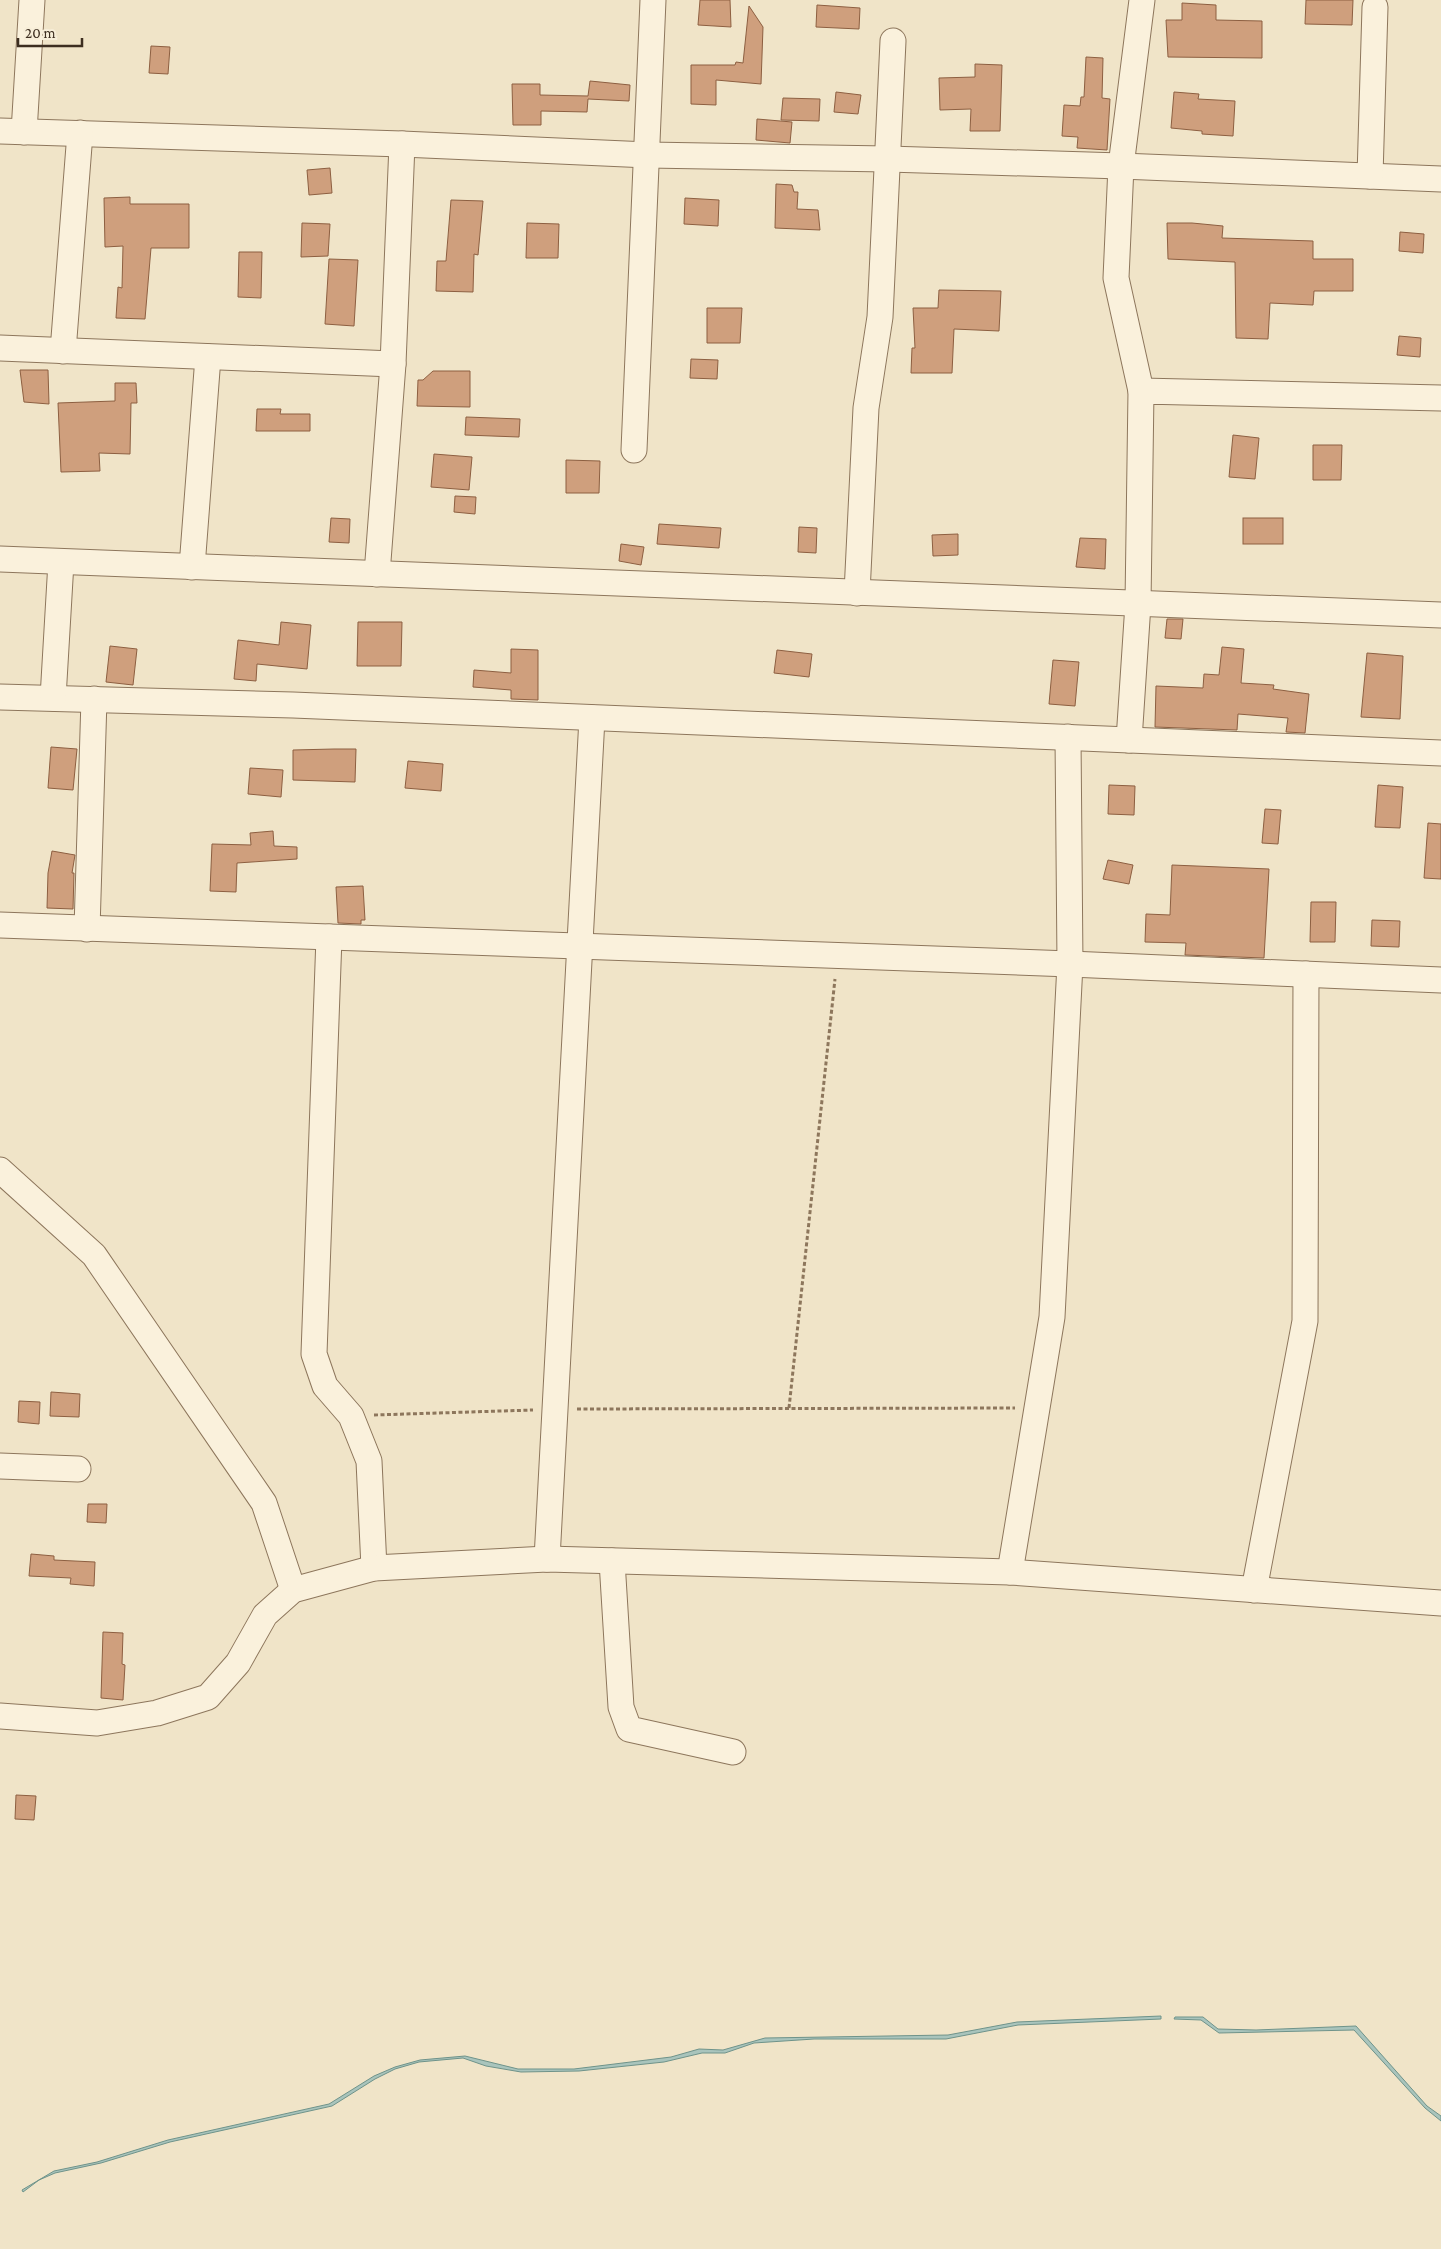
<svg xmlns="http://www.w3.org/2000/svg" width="1441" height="2249" font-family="'Crimson Pro',serif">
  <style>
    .water { fill: #a9c4bc; stroke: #6f938a }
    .building { fill: #cf9f7d; stroke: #8d5f41 }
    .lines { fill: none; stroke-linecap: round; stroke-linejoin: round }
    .minor-casing { stroke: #8d765c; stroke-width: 27 }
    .path { stroke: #8d765c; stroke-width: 3; stroke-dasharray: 4 2.5; stroke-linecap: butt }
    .minor { stroke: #faf1dc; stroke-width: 25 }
  </style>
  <rect width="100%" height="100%" fill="#f0e4c8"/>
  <g class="water">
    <path d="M1161,2016V2019L1018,2025L946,2039H814L754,2043L725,2053H702L664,2062L579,2071L521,2072L486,2066L463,2058L419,2062L395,2069L375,2079L332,2106L170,2142L101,2163L55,2173L39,2180L23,2192L22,2190L54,2171L97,2162L168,2140L329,2104L374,2076L395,2067L420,2060L465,2056L518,2069H574L671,2057L699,2049L723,2050L765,2038L948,2035L1017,2022Z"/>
    <path d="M1175,2017H1203L1218,2029L1256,2030L1356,2026L1427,2106L1441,2116V2121L1425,2108L1354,2030L1219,2033L1201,2020L1174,2019Z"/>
  </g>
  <g class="building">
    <path d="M700,0H730L731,27L698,25Z"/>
    <path d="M1306,0H1353L1352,25L1305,24Z"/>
    <path d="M1182,3L1216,5V20L1262,21V58L1168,57L1166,20H1182Z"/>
    <path d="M817,5L860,8L859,29L816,27Z"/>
    <path d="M749,6L763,27L761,84L716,80V105L691,104V65H735L736,62L743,63Z"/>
    <path d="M151,46L170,47L168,74L149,73Z"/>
    <path d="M1086,57L1103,58L1102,98L1110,99L1107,150L1077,148L1078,137L1062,136L1064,105L1080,106L1081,97H1084Z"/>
    <path d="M975,64L1002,65L1000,131H970L971,109L940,110L939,78L975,77Z"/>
    <path d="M590,81L630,85L629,101L588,99L587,112L541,111V125H513L512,84H540V95L588,96Z"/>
    <path d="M836,92L861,95L858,114L834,112Z"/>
    <path d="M1174,92L1199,94L1198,99L1235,101L1233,136L1202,134V131L1171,128Z"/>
    <path d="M783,98L820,99L819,121L781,120Z"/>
    <path d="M757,119L792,122L790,143L756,140Z"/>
    <path d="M330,168L332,193L309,195L307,170Z"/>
    <path d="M776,184L792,185L794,192H798L797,209L818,210L820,230L775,228Z"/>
    <path d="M130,197V204H189V248H151L145,319L116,318L118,287L122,288L123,246L105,247L104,198Z"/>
    <path d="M685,198L719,200L718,226L684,224Z"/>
    <path d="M451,200L483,201L478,255L474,254L473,292L436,291L437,261H446Z"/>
    <path d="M302,223L330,224L328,256L301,257Z"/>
    <path d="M527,223L559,224L558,258H526Z"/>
    <path d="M1167,223H1192L1223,226L1222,238L1313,241V259H1353V291H1314L1313,305L1270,303L1268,339L1236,338L1235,262L1168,259Z"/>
    <path d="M1400,232L1424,234L1423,253L1399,251Z"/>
    <path d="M239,252H262L261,298L238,297Z"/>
    <path d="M329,259L358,260L354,326L325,324Z"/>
    <path d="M939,290L1001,291L999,331L954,329L952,373H911L912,348H915L913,308H938Z"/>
    <path d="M707,308H742L740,343H707Z"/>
    <path d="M1399,336L1421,338L1420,357L1397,355Z"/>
    <path d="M691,359L718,360L717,379L690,378Z"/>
    <path d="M20,370H48L49,404L24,402Z"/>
    <path d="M433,371H470V407L417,406L418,380H423Z"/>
    <path d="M115,383H136L137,403H131L130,454L99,453L100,471L61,472L58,403L115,401Z"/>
    <path d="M257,409H281L280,414H310V431H256Z"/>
    <path d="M466,417L520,419L519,437L465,435Z"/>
    <path d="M1233,435L1259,438L1255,479L1229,477Z"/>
    <path d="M1313,445H1342L1341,480H1313Z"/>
    <path d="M434,454L472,457L469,490L431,487Z"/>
    <path d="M566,460L600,461L599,493H566Z"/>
    <path d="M455,496L476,497L475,514L454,512Z"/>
    <path d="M331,518L350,519L349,543L329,542Z"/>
    <rect x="1243" y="518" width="40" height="26"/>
    <path d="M659,524L721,528L719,548L657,544Z"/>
    <path d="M799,527L817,528L816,553L798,552Z"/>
    <path d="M958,534V555L933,556L932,535Z"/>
    <path d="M1080,538L1106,539L1105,569L1076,567Z"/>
    <path d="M621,544L644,547L641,565L619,561Z"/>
    <path d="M1167,619H1183L1181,639L1165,638Z"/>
    <path d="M281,622L311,625L307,669L257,664L256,681L234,679L238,640L279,645Z"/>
    <path d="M358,622H402L401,666H357Z"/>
    <path d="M110,646L137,649L133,685L106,682Z"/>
    <path d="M1222,647L1244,649L1241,683L1274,685L1273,689L1309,694L1305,733L1286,732L1288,718L1238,714L1237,730L1155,727L1156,686L1203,688L1204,674L1219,675Z"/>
    <path d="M511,649L538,650V700L511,699V690L473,687L474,670L511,673Z"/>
    <path d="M777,650L812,654L809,677L774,673Z"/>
    <path d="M1367,653L1403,656L1400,719L1361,717Z"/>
    <path d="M1053,660L1079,662L1075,706L1049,704Z"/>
    <path d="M51,747L77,749L73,790L48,788Z"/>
    <path d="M334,749H356L355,782L293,780V750Z"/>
    <path d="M408,761L443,764L441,791L405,788Z"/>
    <path d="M250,768L283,770L281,797L248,794Z"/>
    <path d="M1109,785L1135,786L1134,815L1108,814Z"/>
    <path d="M1378,785L1403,787L1400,828L1375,827Z"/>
    <path d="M1265,809L1281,810L1278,844L1262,843Z"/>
    <path d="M1428,823L1441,824V879L1424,878Z"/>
    <path d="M273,831L274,846L297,847V859L237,863L236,892L210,891L212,844L251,845L250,833Z"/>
    <path d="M52,851L75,855L72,873H74L73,909L47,908L48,873Z"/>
    <path d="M1108,860L1133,865L1129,884L1103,879Z"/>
    <path d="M1172,865L1269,869L1264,958L1185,955L1186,943L1145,942L1146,914L1170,915Z"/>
    <path d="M363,886L365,920H361V924L338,923L336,887Z"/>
    <path d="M1311,902H1336L1335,942H1310Z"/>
    <path d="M1372,920L1400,921L1399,947L1371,946Z"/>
    <path d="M51,1392L80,1394L79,1417L50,1416Z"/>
    <path d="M19,1401L40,1402L39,1424L18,1422Z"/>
    <path d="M88,1504H107L106,1523L87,1522Z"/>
    <path d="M31,1554L54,1556V1560L95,1562L94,1586L70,1584L71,1578L29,1576Z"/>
    <path d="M103,1632L123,1633L122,1664L125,1665L123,1700L101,1698Z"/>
    <path d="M16,1795L36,1796L34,1820L15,1819Z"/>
  </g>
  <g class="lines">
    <g class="minor-casing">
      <g id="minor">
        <path d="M0,131L402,144L648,155L888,159L1121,166L1441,179"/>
        <path d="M24,132L32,0"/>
        <path d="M1370,176L1375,7"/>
        <path d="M0,348L393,364"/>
        <path d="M63,351L80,133"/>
        <path d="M1141,391L1116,278L1121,166L1142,0"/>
        <path d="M634,450L653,0"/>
        <path d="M0,559L1441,615"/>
        <path d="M192,567L208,357"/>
        <path d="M377,574L393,364L402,144"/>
        <path d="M857,593L866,408L880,317L893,41"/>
        <path d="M0,697L293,705L1441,753"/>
        <path d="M53,698L61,562"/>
        <path d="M1129,740L1138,604L1141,391L1441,398"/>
        <path d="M0,925L1070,964L1441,980"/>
        <path d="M87,929L94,699"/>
        <path d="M329,937L314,1354L325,1386L351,1416L369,1461L374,1568"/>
        <path d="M0,1170L94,1255L264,1503L293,1590"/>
        <path d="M0,1466L78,1469"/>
        <path d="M547,1559L592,718"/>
        <path d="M612,1561L621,1707L629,1729L733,1752"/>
        <path d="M1010,1572L1052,1317L1070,964L1068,737"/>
        <path d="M1254,1590L1305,1321L1306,974"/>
        <path d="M0,1716L97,1723L157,1713L208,1697L238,1663L265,1615L293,1590L374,1568L547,1559L1010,1572L1441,1603"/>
      </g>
    </g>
    <g class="path">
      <path d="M789,1408L835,979"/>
      <path d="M577,1409L1015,1408"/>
      <path d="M374,1415L533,1410"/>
    </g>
    <use href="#minor" class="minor"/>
  </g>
  <path d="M18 38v8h64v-8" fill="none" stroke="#3d2e20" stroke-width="2.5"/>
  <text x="25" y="38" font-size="15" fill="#3d2e20" stroke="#f7eed8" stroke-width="4" paint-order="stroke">20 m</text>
</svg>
